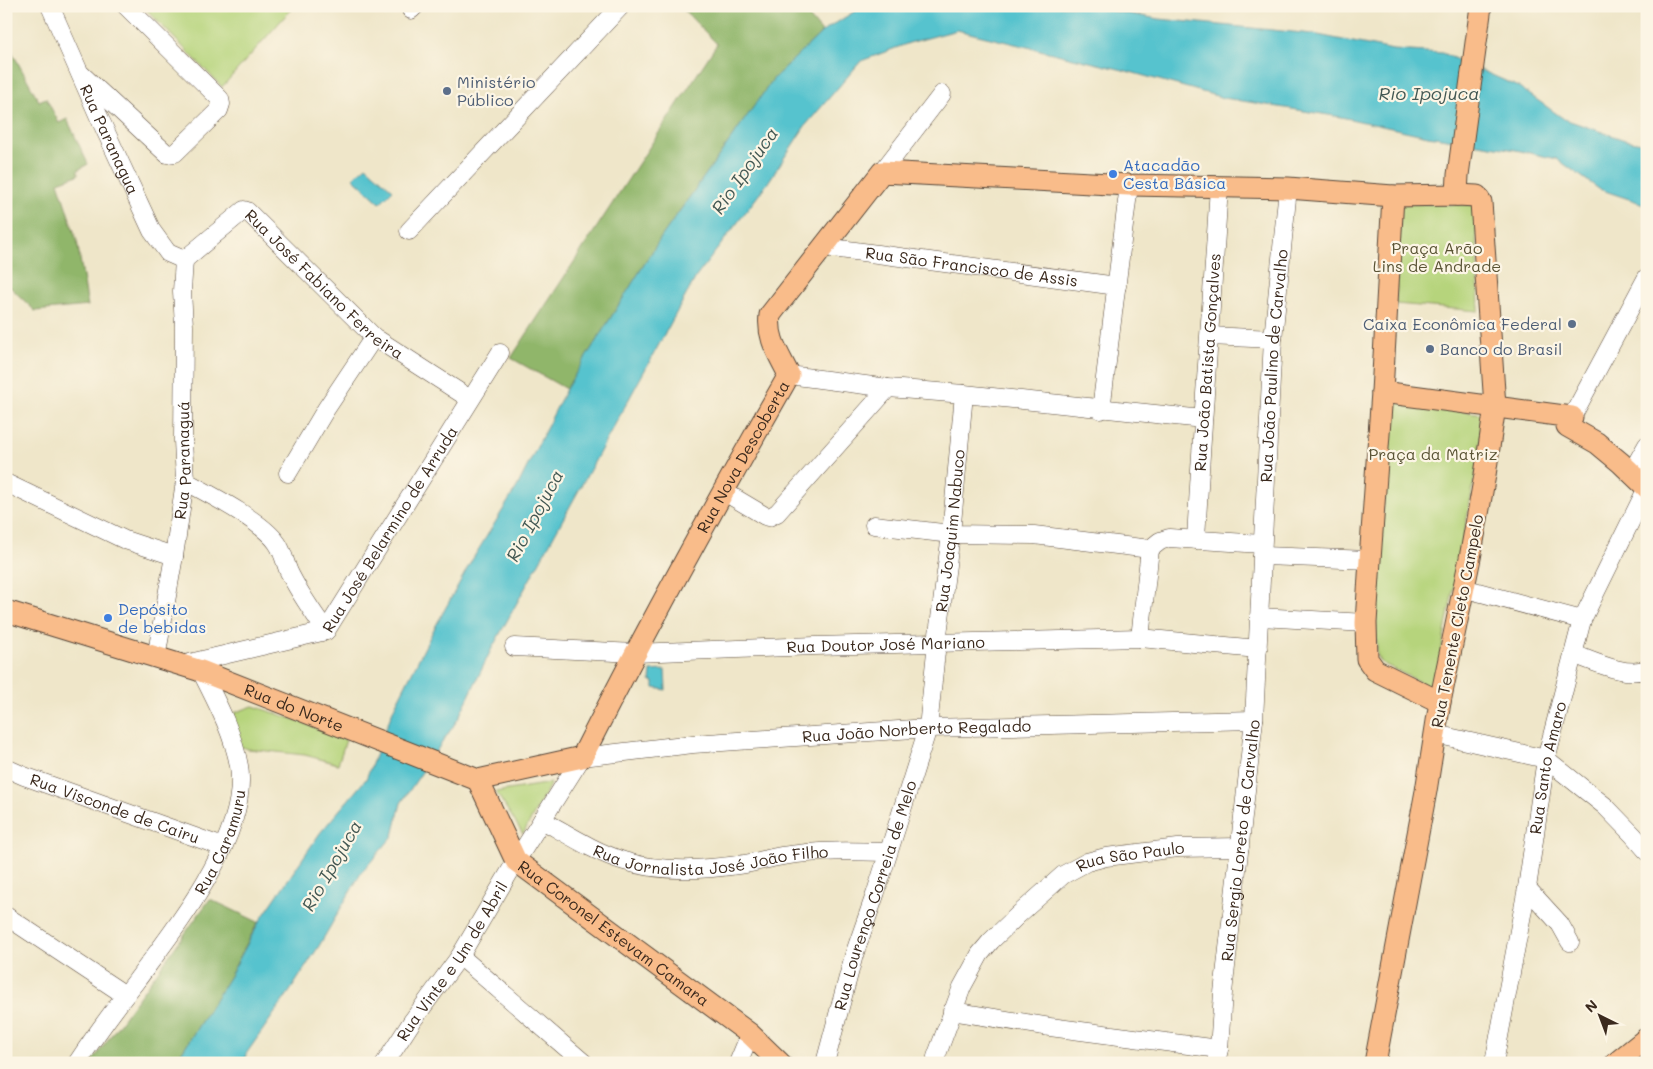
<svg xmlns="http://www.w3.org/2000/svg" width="1653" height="1069" font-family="Mali,sans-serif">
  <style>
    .green { fill: #b6d47b; stroke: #787f4c }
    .forest { fill: #90b66b; stroke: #667044 }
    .water { fill: #56c3ce; stroke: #487676 }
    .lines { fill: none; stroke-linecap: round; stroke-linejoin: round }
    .minor-casing { stroke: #564638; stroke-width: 19 }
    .major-casing { stroke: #564638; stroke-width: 23 }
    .minor { stroke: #fff; stroke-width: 18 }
    .major { stroke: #f9bc8a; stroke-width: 21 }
    .rail { stroke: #3b2a1e; stroke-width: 4; stroke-dasharray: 8 4; stroke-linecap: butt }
    .service-dot { fill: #5c6f8a; stroke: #fcf5e5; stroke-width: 2 }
    .shop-dot { fill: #3f7fe0; stroke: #fcf5e5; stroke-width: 2 }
    .labels { text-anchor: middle; stroke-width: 4.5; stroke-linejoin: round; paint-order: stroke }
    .service-label { font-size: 16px; fill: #4e5e75; stroke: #fcf5e5; text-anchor: start }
    .street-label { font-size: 16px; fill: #3b2a1e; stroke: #fcf5e5 }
    .shop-label { font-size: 16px; fill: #366cbe; stroke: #fcf5e5; text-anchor: start }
    .park-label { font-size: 16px; fill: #5a5435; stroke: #fcf5e5 }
    .water-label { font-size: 18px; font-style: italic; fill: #435853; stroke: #fcf5e5 }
  </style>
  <rect width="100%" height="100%" fill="#fcf5e5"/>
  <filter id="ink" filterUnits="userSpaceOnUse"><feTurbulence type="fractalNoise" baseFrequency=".02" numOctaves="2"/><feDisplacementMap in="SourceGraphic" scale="10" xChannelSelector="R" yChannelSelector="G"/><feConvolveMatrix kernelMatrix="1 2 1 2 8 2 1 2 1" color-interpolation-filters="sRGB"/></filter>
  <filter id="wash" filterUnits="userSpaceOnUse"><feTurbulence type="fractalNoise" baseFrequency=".0096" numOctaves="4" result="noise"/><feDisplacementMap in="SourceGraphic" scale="20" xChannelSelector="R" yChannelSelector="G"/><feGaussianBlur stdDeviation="1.12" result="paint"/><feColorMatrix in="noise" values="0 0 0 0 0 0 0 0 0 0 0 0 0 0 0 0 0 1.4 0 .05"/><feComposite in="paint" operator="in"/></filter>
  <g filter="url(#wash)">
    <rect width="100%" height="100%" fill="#efe6c9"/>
    <g class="green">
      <path d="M143,6H294L222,87Z"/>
      <path d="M1401,204L1475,205L1479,311L1396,304Z"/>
      <path d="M1391,402L1484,414L1476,471L1434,689L1382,663L1377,655L1376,619Z"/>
      <path d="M253,706L296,720L346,740L338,764L305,755L248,749L236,745L232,734L234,713Z"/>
      <path d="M551,783L523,834L496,792Z"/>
    </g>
    <g class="forest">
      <path d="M680,6H800L822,32L774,78L662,236L566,389L511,358L717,44Z"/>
      <path d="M6,41L39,101L46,98L59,123L67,119L88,164L78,170V175L58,182L77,241L88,306L35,311L6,283Z"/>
      <path d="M210,899L258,922L230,976L175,1063H91Z"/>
    </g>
    <g class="water">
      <path d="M863,6H1085L1159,19L1313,34L1393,50L1442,53L1519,87L1564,119L1625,140L1647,144V205L1599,189L1557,159L1516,150L1428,136L1341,117L1224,98L1123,70L957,30L909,43L861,61L805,126L767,184L696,277L491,650L458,719L401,803L393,836L361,873L319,946L290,991L246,1054L244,1063H175L230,976L259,922L320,833L366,779L394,708L434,629L472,560L517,487L566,389L662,236L774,78L822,32Z"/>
      <path d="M366,166L393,190L380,203L353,178Z"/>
      <path d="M665,670L666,690L654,688V682L650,681L651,671Z"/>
    </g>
  </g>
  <g filter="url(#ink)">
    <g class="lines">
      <g class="minor-casing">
        <g id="minor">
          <path id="s1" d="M50,6L99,117L152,231L168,253L184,260"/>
          <path d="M411,10L415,6"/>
          <path d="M80,73L167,154L175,153L219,110L221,104L220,99L126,6"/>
          <path d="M882,172L942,94"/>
          <path d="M409,231L621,6"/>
          <path id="s2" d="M825,247L1117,286"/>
          <path id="s3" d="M184,260L244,210L247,211L374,337L470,399"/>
          <path d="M1210,336L1273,339"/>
          <path d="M789,375L888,388L964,394L1203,419"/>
          <path d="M1101,410L1129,185"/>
          <path d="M1572,417L1647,277"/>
          <path d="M288,473L326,409L374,337"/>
          <path d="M1631,473L1647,445"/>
          <path d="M185,481C209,494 262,521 277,543C283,551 285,563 289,572C299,593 313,612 326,631"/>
          <path d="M6,483L125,540L174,556"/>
          <path d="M723,491L765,516L769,517L777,513L888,388"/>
          <path d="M874,525L951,534L1034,535L1150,549"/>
          <path id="s4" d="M1196,540C1202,422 1212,304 1219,186"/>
          <path d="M1262,556L1370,560"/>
          <path d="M1463,588L1582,620"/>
          <path d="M1259,617L1366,623"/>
          <path d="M1140,638L1150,549L1160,541L1169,538L1262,544"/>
          <path id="s5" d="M514,647L635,653L815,646L1140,638L1258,649"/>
          <path d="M1573,654C1593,661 1627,678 1647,669"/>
          <path id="s6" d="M156,658L174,556L185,481L183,440L184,326L182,291L184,260"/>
          <path id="s7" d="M181,665L326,631L500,353"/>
          <path d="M1435,734L1546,759L1605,806L1633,835L1647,851"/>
          <path id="s8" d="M6,768L24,776L223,847"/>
          <path id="s9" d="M542,820C569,835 595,852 624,861C662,873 705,870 745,864C757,862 769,858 782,856C817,850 852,851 888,852"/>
          <path d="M1527,888L1560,924L1570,942"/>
          <path d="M6,916L125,995"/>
          <path d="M460,956L584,1063"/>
          <path d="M952,1011L1050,1027L1219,1049"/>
          <path id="s10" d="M936,1057L962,987L980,954L991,941L1018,915L1063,875L1087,862L1106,857L1178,848L1240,847"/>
          <path id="s11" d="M77,1063C96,1034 116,1007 137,980C176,927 250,835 239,766C233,732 216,701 201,671"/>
          <path id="s12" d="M385,1063L413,1020L460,956L516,861L582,757L693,744L928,728L1254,720"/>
          <path d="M738,1063L750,1034"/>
          <path id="s13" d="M825,1063L854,955L876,892L928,728L937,642L951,534L964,394"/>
          <path id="s14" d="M1216,1063L1219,1049L1223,993L1254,720L1273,339L1288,188"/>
          <path id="s15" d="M1494,1063L1527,888L1546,759L1582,620L1647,488"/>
        </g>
      </g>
      <g class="major-casing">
        <g id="major">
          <path d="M1457,195L1458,175L1481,6"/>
          <path d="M1393,196L1382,392L1370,560L1366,623L1367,659L1375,670L1440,702"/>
          <path d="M1382,392L1572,417L1567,426L1597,443L1621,463L1647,488"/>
          <path id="s16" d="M6,611L201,671L478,780L582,757C647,628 717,501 789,375C779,354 767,339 770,315L882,172L1129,185L1288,188L1393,196L1457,195L1477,196L1481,202L1495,406L1485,475L1470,558L1440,702L1426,791L1375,1063"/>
          <path id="s17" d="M478,780L516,861L750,1034L780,1063"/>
          <path d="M1616,1063L1647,1038"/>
        </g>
      </g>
      <use href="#minor" class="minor"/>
      <use href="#major" class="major"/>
      <path class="rail" d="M1646,1063L1647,1062"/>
    </g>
  </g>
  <g class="service-dot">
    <circle cx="447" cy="91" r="5"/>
    <circle cx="1572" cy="324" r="5"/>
    <circle cx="1430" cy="349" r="5"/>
  </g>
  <g class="shop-dot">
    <circle cx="1113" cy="174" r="5"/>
    <circle cx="108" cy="618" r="5"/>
  </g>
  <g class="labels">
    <g class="service-label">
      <text x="457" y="88">Ministério<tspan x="457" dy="18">Público</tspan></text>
      <text x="1562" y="330" text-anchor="end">Caixa Econômica Federal</text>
      <text x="1440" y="355">Banco do Brasil</text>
    </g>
    <g class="street-label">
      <text dy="6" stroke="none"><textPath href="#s1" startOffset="146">Rua Paranagua</textPath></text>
      <text dy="6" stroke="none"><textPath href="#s2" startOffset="148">Rua São Francisco de Assis</textPath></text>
      <text dy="6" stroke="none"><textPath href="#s3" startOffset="188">Rua José Fabiano Ferreira</textPath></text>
      <text dy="6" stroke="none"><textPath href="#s4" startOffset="178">Rua João Batista Gonçalves</textPath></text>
      <text dy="6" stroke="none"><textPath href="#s14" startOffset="700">Rua João Paulino de Carvalho</textPath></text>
      <text dy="6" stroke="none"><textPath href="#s16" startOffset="949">Rua Nova Descoberta</textPath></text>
      <text dy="6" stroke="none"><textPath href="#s6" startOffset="200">Rua Paranaguá</textPath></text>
      <text dy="6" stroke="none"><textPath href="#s7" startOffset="269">Rua José Belarmino de Arruda</textPath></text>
      <text dy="6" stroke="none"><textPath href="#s13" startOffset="549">Rua Joaquim Nabuco</textPath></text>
      <text transform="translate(1457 621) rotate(-79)" y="6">Rua Tenente Cleto Campelo</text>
      <text dy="6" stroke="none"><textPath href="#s5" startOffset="372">Rua Doutor José Mariano</textPath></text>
      <text dy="6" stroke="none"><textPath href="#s16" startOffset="304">Rua do Norte</textPath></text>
      <text dy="6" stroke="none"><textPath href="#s12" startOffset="700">Rua João Norberto Regalado</textPath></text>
      <text dy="6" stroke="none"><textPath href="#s15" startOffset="300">Rua Santo Amaro</textPath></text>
      <text dy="6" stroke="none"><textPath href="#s8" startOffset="116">Rua Visconde de Cairu</textPath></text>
      <text dy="6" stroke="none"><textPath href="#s14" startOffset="224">Rua Sergio Loreto de Carvalho</textPath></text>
      <text dy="6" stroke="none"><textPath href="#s11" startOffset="265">Rua Caramuru</textPath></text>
      <text dy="6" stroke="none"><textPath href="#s9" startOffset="179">Rua Jornalista José João Filho</textPath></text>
      <text dy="6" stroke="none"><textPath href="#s10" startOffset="298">Rua São Paulo</textPath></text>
      <text dy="6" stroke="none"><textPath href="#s13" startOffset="175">Rua Lourenço Correia de Melo</textPath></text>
      <text dy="6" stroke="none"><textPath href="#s17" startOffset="211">Rua Coronel Estevam Camara</textPath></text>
      <text dy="6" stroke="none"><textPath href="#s12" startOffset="122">Rua Vinte e Um de Abril</textPath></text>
    </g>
    <g class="shop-label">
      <text x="1123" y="171">Atacadão<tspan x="1123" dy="18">Cesta Básica</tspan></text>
      <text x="118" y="615">Depósito<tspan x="118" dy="18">de bebidas</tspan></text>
    </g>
    <g class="park-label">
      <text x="1437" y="254">Praça Arão<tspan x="1437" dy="18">Lins de Andrade</tspan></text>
      <text x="1433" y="460">Praça da Matriz</text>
    </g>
    <g class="water-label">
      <text x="1429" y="100">Rio Ipojuca</text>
      <text transform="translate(745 171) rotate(-55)" y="6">Rio Ipojuca</text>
      <text transform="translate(535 516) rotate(-62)" y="6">Rio Ipojuca</text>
      <text transform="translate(332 866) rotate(-60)" y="6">Rio Ipojuca</text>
    </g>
  </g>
  <rect width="1653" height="1069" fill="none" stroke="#fcf5e5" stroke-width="25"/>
  <g transform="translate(1600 1016) rotate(318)" stroke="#fcf5e5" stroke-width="4" paint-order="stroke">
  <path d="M0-4L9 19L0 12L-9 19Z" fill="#3b2a1e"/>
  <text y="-8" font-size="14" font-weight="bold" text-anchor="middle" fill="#3b2a1e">N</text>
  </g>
</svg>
